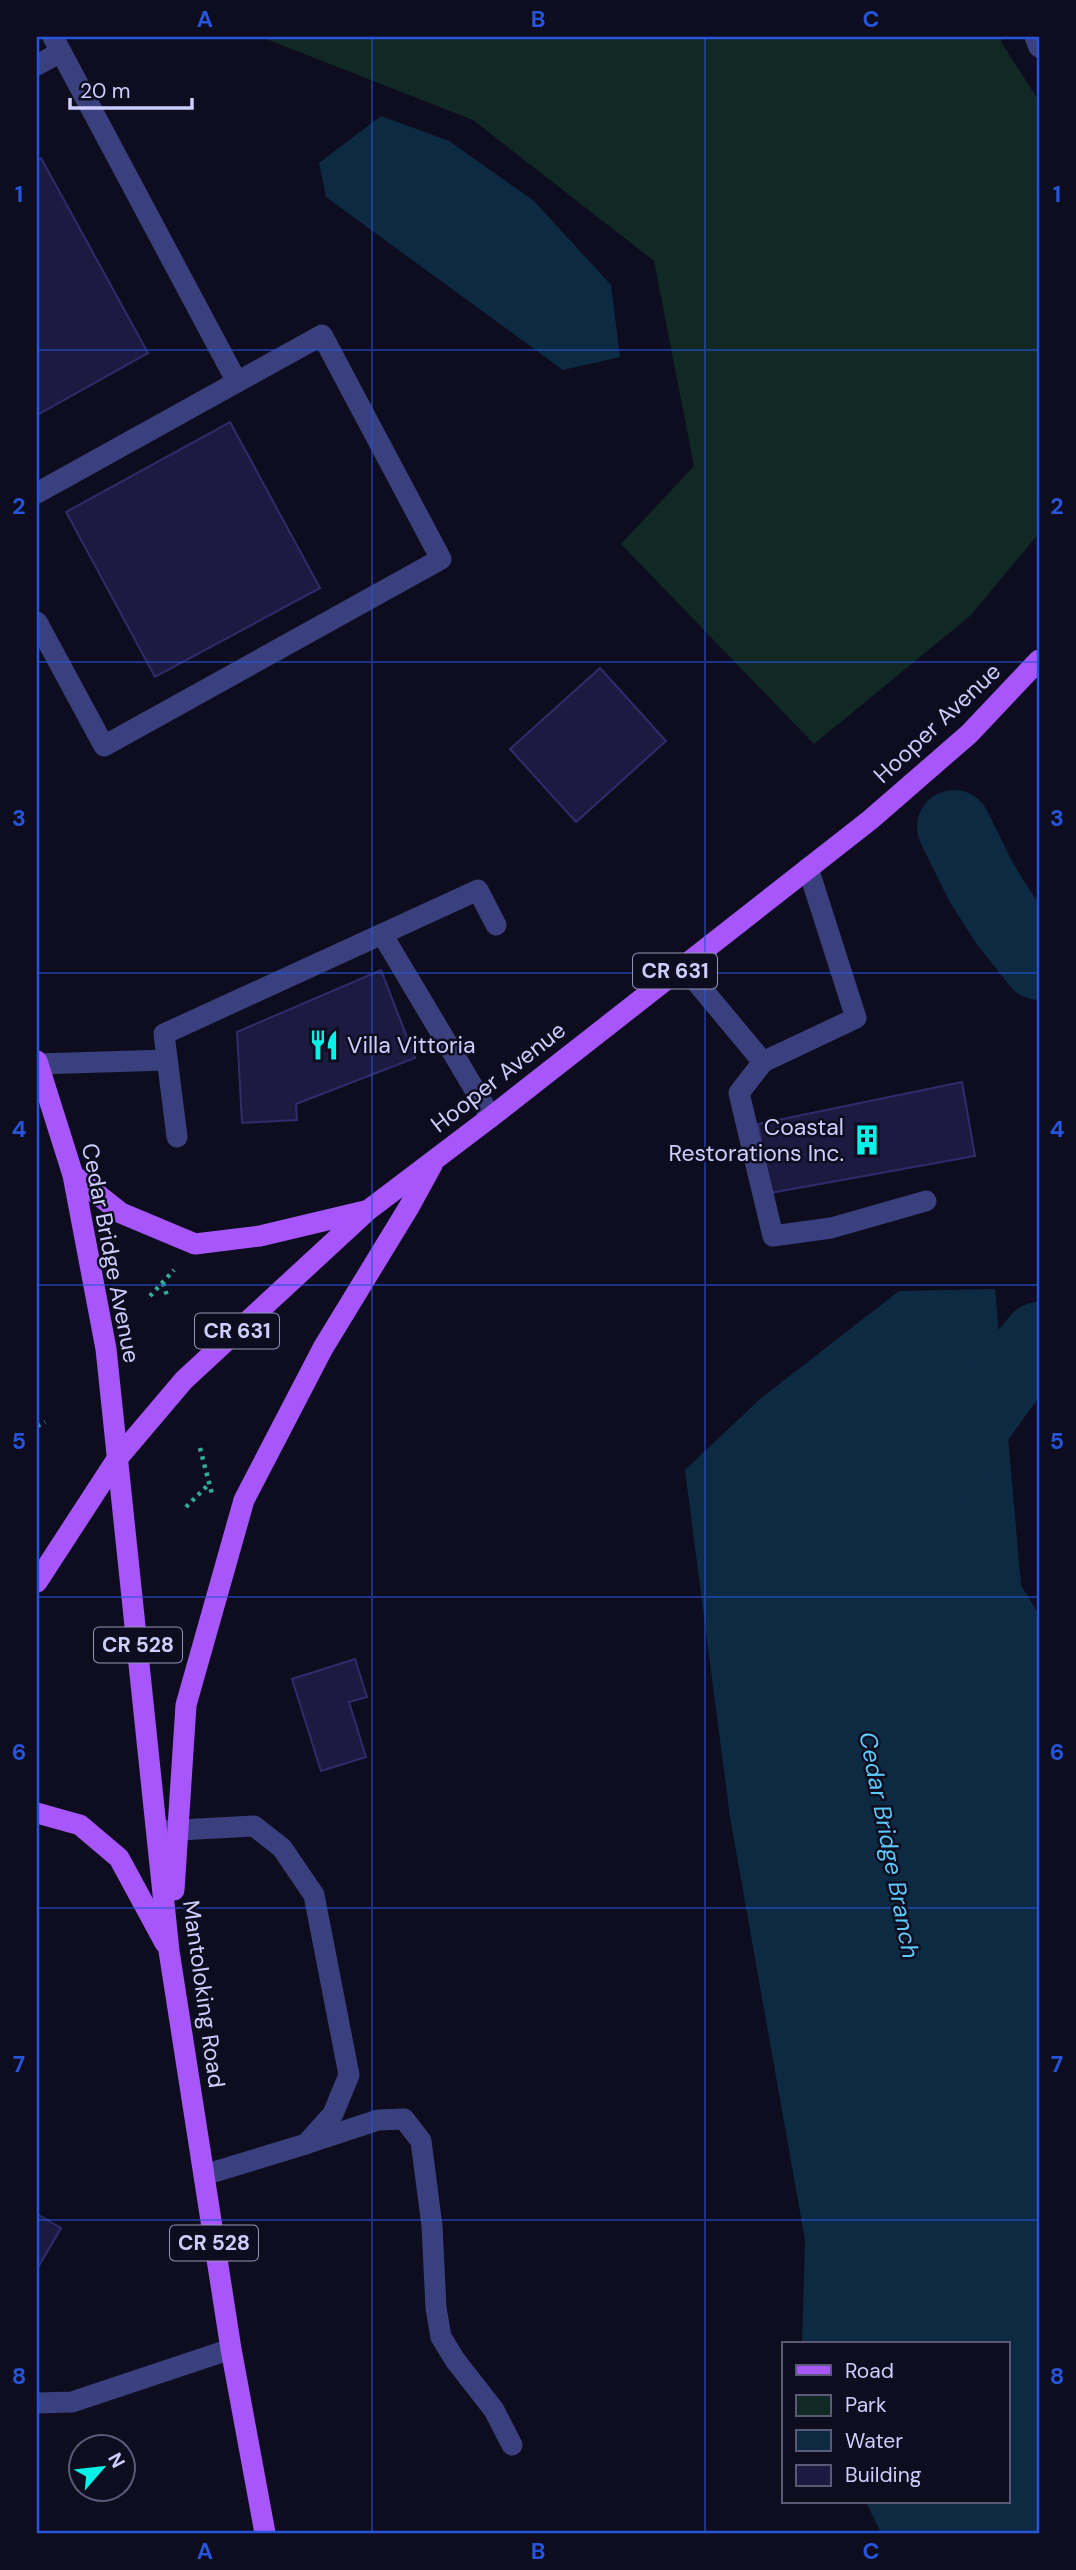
<svg xmlns="http://www.w3.org/2000/svg" width="1076" height="2570" font-family="'DM Sans',sans-serif">
  <style>
    .green { fill: #102925 }
    .water { fill: #0d2a43 }
    .lines { fill: none; stroke-linecap: round; stroke-linejoin: round }
    .river { stroke: #0d2a43; stroke-width: 74 }
    .building { fill: #1c1a40; stroke: #302c6b; stroke-width: 2 }
    .path { stroke: #30ae95; stroke-width: 4.5; stroke-dasharray: 3.5 5; stroke-linecap: butt }
    .minor { stroke: #39407d; stroke-width: 21 }
    .major { stroke: #a656fb; stroke-width: 21 }
    .grid { fill: none; stroke: #2654da; stroke-width: 2; stroke-opacity: 0.55 }
    .labels { text-anchor: middle; stroke-width: 5; stroke-linejoin: round; paint-order: stroke }
    .shield { fill: #0e0d1f; stroke: #9494bb; stroke-width: 2 }
    .shield-label { font-size: 21px; font-weight: bold; fill: #cdcefe }
    .street-label { font-size: 23px; fill: #cdcefe; stroke: #0e0d1f }
    .poi-label { font-size: 23px; fill: #cdcefe; stroke: #0e0d1f; text-anchor: start }
    .water-label { font-size: 24px; font-style: italic; fill: #5dc9fb; stroke: #0e0d1f }
    .neatline { fill: none; stroke: #2654da; stroke-width: 2.5 }
    .grid-label { font-size: 23px; text-anchor: middle; font-weight: bold; fill: #2654da }
  </style>
  <rect width="100%" height="100%" fill="#0e0d1f"/>
  <path class="green" d="M261,37H1003L1001,42L1039,101V533L970,616L814,744L621,544L694,466L654,261L473,120Z"/>
  <g class="water">
    <path d="M381,116L449,141L534,201L611,285L620,357L563,370L326,197L319,163Z"/>
    <path d="M995,1289L1021,1585L1039,1615V2533H881L866,2502H1008V2344H802L805,2240L730,1817L685,1470L760,1399L899,1291Z"/>
  </g>
  <g class="lines">
    <g class="river">
      <path d="M954,827L981,882L1005,920L1039,963"/>
      <path d="M950,1465C975,1419 1005,1379 1039,1339"/>
    </g>
  </g>
  <g class="building">
    <path d="M41,158L148,353L37,415V160Z"/>
    <path d="M230,422L320,588L155,677L66,512Z"/>
    <path d="M600,668L666,741L576,822L510,749Z"/>
    <path d="M381,970L415,1058L296,1104L297,1120L242,1123L237,1032Z"/>
    <path d="M962,1082L975,1156L770,1193L758,1124Z"/>
    <path d="M355,1659L367,1697L349,1702L366,1757L321,1771L292,1679Z"/>
    <path d="M37,2214L61,2228L37,2269Z"/>
  </g>
  <g class="lines">
    <g class="path">
      <path d="M163,1283L168,1299"/>
      <path d="M150,1296L174,1270"/>
      <path d="M37,1426L45,1422"/>
      <path d="M200,1448L212,1494"/>
      <path d="M186,1507L209,1484"/>
    </g>
    <g class="minor">
      <path d="M53,37L237,382"/>
      <path d="M1035,37L1039,47"/>
      <path d="M37,65L61,52"/>
      <path d="M37,493L322,335L441,559L104,746L37,622"/>
      <path d="M382,934L491,1117"/>
      <path d="M683,966L763,1062L856,1018L808,868"/>
      <path d="M763,1062L739,1093L773,1236L831,1228L926,1201"/>
      <path d="M38,1064L167,1060"/>
      <path d="M177,1137L164,1034L478,890L496,925"/>
      <path d="M160,1831L254,1826L282,1848L314,1895L349,2075L333,2114L306,2144L204,2175"/>
      <path d="M308,2143L378,2120L404,2119L421,2141L432,2226L436,2308L441,2337L455,2360L494,2410L512,2445"/>
      <path d="M37,2403L72,2402L231,2349"/>
    </g>
    <g class="major">
      <path d="M37,1061L73,1175L106,1349L169,1951L231,2349L265,2533"/>
      <path d="M73,1175L121,1213L195,1244L260,1236L365,1211"/>
      <path d="M37,1582L117,1459L184,1380L367,1211L491,1117L870,820L969,734L1039,660"/>
      <path d="M37,1813L80,1825L119,1858L165,1943"/>
      <path d="M174,1890L186,1705L244,1500L323,1348L409,1207L432,1165"/>
    </g>
  </g>
  <path class="grid" d="M372,37V2533M705,37V2533M37,350H1039M37,662H1039M37,973H1039M37,1285H1039M37,1597H1039M37,1908H1039M37,2220H1039"/>
  <defs>
    <g id="restaurant-bare" transform="scale(2.415)"><path d="M-5-6h1v4h1v-4h1v4h1v-4h1v5L-1.5 .5V6h-2V.5L-5-1ZM5-6V6H3V1.5H1.5Q1.5-4 5-6Z" fill="#06f1e7" stroke="#0e0d1f" stroke-width="2.5" paint-order="stroke"/></g>
    <g id="building-bare" transform="scale(2.415)"><path d="M-4-6H4V6H1V3H-1V6H-4ZM-2.5-4.3h1.7v1.8h-1.7ZM.8-4.3h1.7v1.8H.8ZM-2.5-1h1.7V.8h-1.7ZM.8-1h1.7V.8H.8Z" fill="#06f1e7" stroke="#0e0d1f" stroke-width="2.5" paint-order="stroke"/></g>
  </defs>
  <g fill-rule="evenodd">
    <use href="#restaurant-bare" x="324" y="1045"/>
    <use href="#building-bare" x="867" y="1140"/>
  </g>
  <g class="labels">
    <g class="shield">
      <rect x="633" y="953.5" width="84" height="35" rx="5"/>
      <rect x="195" y="1313.5" width="84" height="35" rx="5"/>
      <rect x="94" y="1627.5" width="88" height="35" rx="5"/>
      <rect x="170" y="2225.5" width="88" height="35" rx="5"/>
    </g>
    <g class="shield-label">
      <text x="675" y="978">CR 631</text>
      <text x="237" y="1338">CR 631</text>
      <text x="138" y="1652">CR 528</text>
      <text x="214" y="2250">CR 528</text>
    </g>
    <g class="street-label">
      <text transform="translate(937 723) rotate(-43)" y="8">Hooper Avenue</text>
      <text transform="translate(498 1077) rotate(-38)" y="8">Hooper Avenue</text>
      <text transform="translate(111 1253) rotate(79)" y="8">Cedar Bridge Avenue</text>
      <text transform="translate(204 1994) rotate(82)" y="8">Mantoloking Road</text>
    </g>
    <g class="poi-label">
      <text x="347" y="1053">Villa Vittoria</text>
      <text x="844" y="1135" text-anchor="end">Coastal<tspan x="844" dy="26">Restorations Inc.</tspan></text>
    </g>
    <g class="water-label">
      <text transform="translate(889 1845) rotate(79)" y="8">Cedar Bridge Branch</text>
    </g>
  </g>
  <rect width="1076" height="2570" fill="none" stroke="#0e0d1f" stroke-width="77"/>
  <rect x="782" y="2342" width="228" height="161" fill="#0e0d1f" stroke="#5a5a78" stroke-width="2"/>
  <rect x="796" y="2365" width="35" height="10" fill="#a656fb" stroke="#5a5a78" stroke-width="2"/>
  <text x="845" y="2378" font-size="21" fill="#cdcefe">Road</text>
  <rect x="796" y="2395" width="35" height="21" fill="#102925" stroke="#5a5a78" stroke-width="2"/>
  <text x="845" y="2412" font-size="21" fill="#cdcefe">Park</text>
  <rect x="796" y="2430" width="35" height="21" fill="#0d2a43" stroke="#5a5a78" stroke-width="2"/>
  <text x="845" y="2448" font-size="21" fill="#cdcefe">Water</text>
  <rect x="796" y="2465" width="35" height="21" fill="#1c1a40" stroke="#5a5a78" stroke-width="2"/>
  <text x="845" y="2482" font-size="21" fill="#cdcefe">Building</text>
  <g transform="translate(102 2468) rotate(62)"><circle r="33" fill="#0e0d1f" stroke="#5a5a78" stroke-width="2"/>
  <path d="M0-5L12 26L0 18L-12 26Z" fill="#06f1e7"/>
  <text y="-10" font-size="19" font-weight="bold" text-anchor="middle" fill="#cdcefe">N</text>
  </g>
  <path d="M70 98v10h122v-10" fill="none" stroke="#cdcefe" stroke-width="3.5"/>
  <text x="80" y="98" font-size="21" fill="#cdcefe" stroke="#0e0d1f" stroke-width="5" paint-order="stroke">20 m</text>
  <rect x="38" y="38" width="1000" height="2494" class="neatline"/>
  <g class="grid-label">
    <text x="205" y="27">A</text>
    <text x="538" y="27">B</text>
    <text x="871" y="27">C</text>
    <text x="19" y="202">1</text>
    <text x="1057" y="202">1</text>
    <text x="19" y="514">2</text>
    <text x="1057" y="514">2</text>
    <text x="19" y="826">3</text>
    <text x="1057" y="826">3</text>
    <text x="19" y="1137">4</text>
    <text x="1057" y="1137">4</text>
    <text x="19" y="1449">5</text>
    <text x="1057" y="1449">5</text>
    <text x="19" y="1760">6</text>
    <text x="1057" y="1760">6</text>
    <text x="19" y="2072">7</text>
    <text x="1057" y="2072">7</text>
    <text x="19" y="2384">8</text>
    <text x="1057" y="2384">8</text>
    <text x="205" y="2559">A</text>
    <text x="538" y="2559">B</text>
    <text x="871" y="2559">C</text>
  </g>
</svg>
